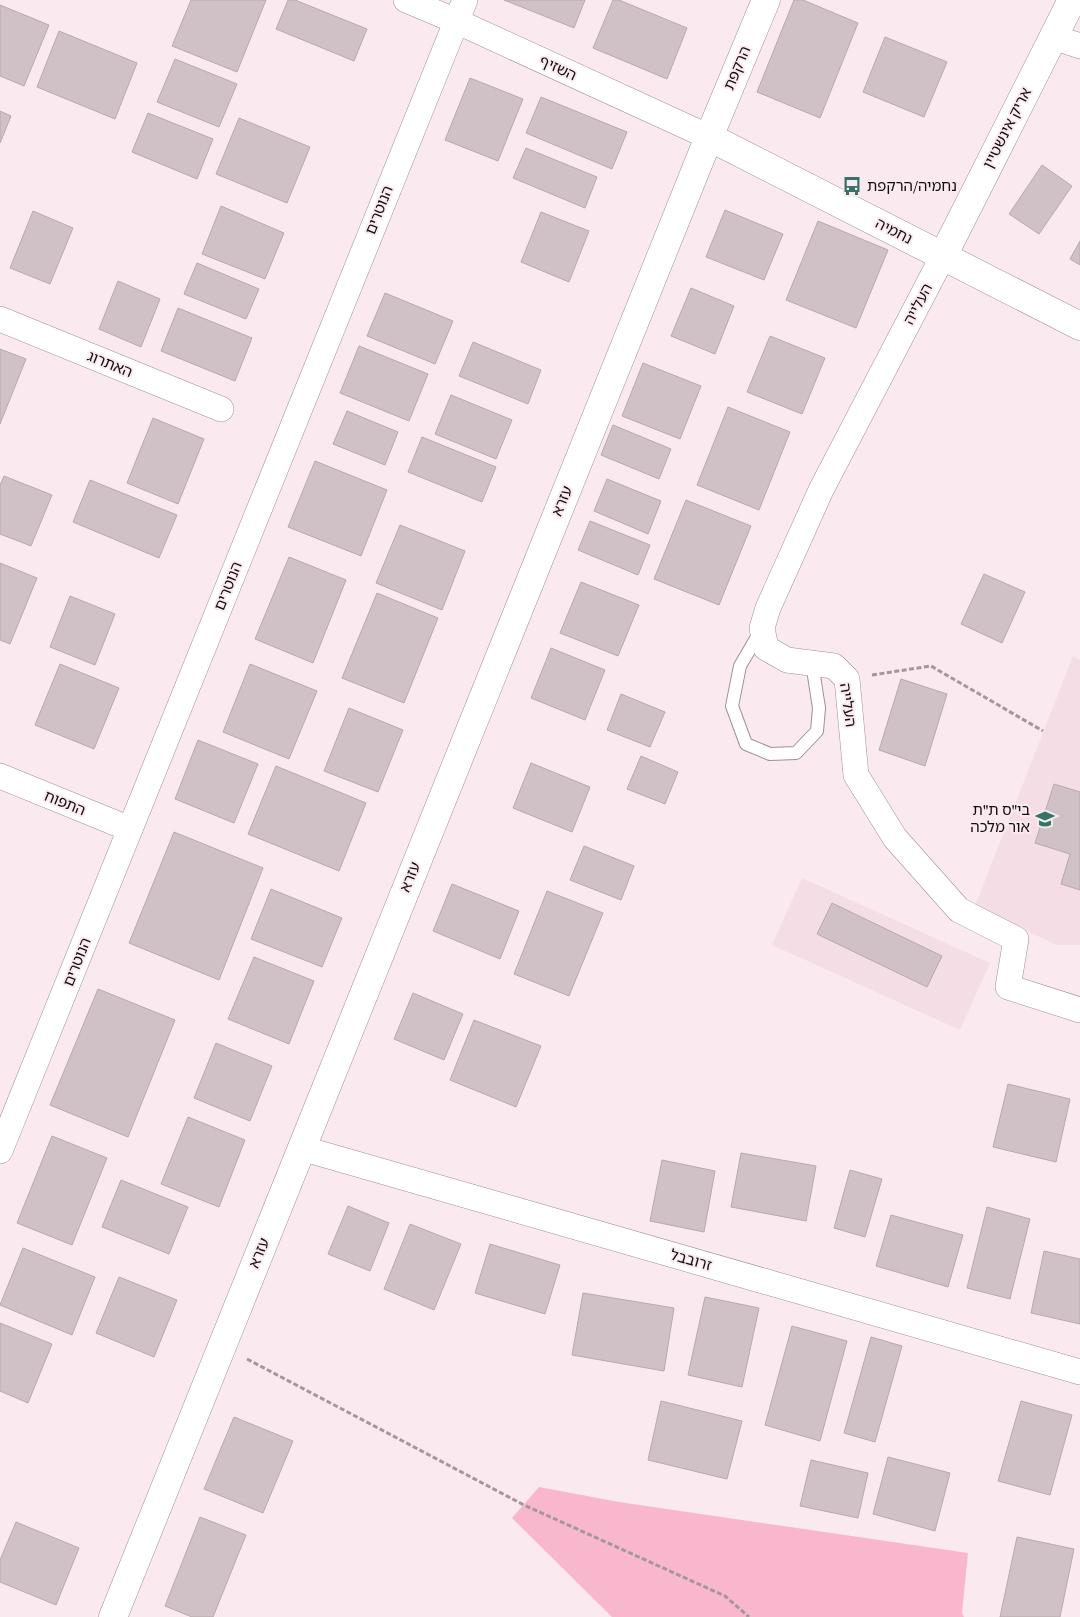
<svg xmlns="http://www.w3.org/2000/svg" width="1080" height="1617" font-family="'Source Serif 4','Noto Sans Hebrew',serif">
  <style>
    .built { fill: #f5dde5 }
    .green { fill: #f8b7cd }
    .building { fill: #d0c1c6; stroke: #b8a9ad }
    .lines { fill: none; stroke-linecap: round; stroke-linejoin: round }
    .service-casing { stroke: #9e9094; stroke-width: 14 }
    .minor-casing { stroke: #9e9094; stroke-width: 26 }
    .tertiary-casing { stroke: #9e9094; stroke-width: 29 }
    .path { stroke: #a3979b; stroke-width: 3; stroke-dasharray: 5 2.5; stroke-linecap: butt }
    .service { stroke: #fff; stroke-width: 12 }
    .minor { stroke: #fff; stroke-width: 25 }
    .tertiary { stroke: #fff; stroke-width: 28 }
    .labels { text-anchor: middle; stroke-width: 4; stroke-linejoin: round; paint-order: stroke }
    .street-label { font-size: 15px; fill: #110c0e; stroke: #faeaef }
    .poi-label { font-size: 15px; fill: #110c0e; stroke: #faeaef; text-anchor: start }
  </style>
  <rect width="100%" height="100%" fill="#faeaef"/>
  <g class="built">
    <path d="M1073,656L1080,660V945H1056L975,906Z"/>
    <path d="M802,878L990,963L960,1030L772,945Z"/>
  </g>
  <path class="green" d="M539,1487L619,1502L968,1553L962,1613L964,1617H612L512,1518Z"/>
  <g class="building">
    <path d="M191,0H266L237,72L172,46Z"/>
    <path d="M288,0H295L367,29L354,61L276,29Z"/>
    <path d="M504,0H585L574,28Z"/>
    <path d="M613,0H619L687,28L667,79L593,48Z"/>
    <path d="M794,0H803L858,23L820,118L757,92Z"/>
    <path d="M0,5L49,25L24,86L0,76Z"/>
    <path d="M59,31L137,63L115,119L37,87Z"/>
    <path d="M885,37L947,62L924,117L863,92Z"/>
    <path d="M175,59L237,84L219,127L157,102Z"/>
    <path d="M470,78L523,99L498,161L445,140Z"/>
    <path d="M541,97L627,132L612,169L526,133Z"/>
    <path d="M0,111L11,116L0,143Z"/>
    <path d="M148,113L213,139L197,179L132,152Z"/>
    <path d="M239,118L310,147L287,203L216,174Z"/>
    <path d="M526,148L597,177L585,208L513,178Z"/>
    <path d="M1042,165L1072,186L1039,234L1009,214Z"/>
    <path d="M221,206L284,233L265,279L202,254Z"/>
    <path d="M725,210L783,234L764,280L706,257Z"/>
    <path d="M33,211L73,228L50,284L10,268Z"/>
    <path d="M541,212L589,231L569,282L521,262Z"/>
    <path d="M818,221L888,250L856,328L786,300Z"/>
    <path d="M1080,241V265L1070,259Z"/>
    <path d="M197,263L259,289L246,319L184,294Z"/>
    <path d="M118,281L160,299L141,347L99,329Z"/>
    <path d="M691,288L734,306L715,354L671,336Z"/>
    <path d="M385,293L453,321L435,364L367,336Z"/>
    <path d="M178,308L252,338L235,381L161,351Z"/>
    <path d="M770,336L825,358L802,414L747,392Z"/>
    <path d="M473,342L541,370L528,404L459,376Z"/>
    <path d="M359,346L428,374L409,421L340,393Z"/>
    <path d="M0,349L26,359L0,424Z"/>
    <path d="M643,363L701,386L680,439L622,416Z"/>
    <path d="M451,395L512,420L496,459L435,434Z"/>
    <path d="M728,407L790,432L759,510L697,485Z"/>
    <path d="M347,411L398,432L385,465L333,444Z"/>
    <path d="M153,418L204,439L178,504L127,483Z"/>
    <path d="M613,425L671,449L659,479L601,455Z"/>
    <path d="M422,437L496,467L482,502L408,472Z"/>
    <path d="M315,461L387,490L361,556L288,527Z"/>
    <path d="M4,476L52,495L31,546L0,534V485Z"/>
    <path d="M607,479L661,501L648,534L594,511Z"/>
    <path d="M90,480L177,515L159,558L73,522Z"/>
    <path d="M686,500L751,526L719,605L654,579Z"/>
    <path d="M590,521L650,545L638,575L578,550Z"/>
    <path d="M400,525L465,551L442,610L376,583Z"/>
    <path d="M289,557L346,580L313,663L255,639Z"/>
    <path d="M0,563L37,578L10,644L0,640Z"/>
    <path d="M984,574L1025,592L1002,643L961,624Z"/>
    <path d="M581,582L639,605L618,656L560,633Z"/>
    <path d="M377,593L438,618L404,703L342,678Z"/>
    <path d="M70,596L115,614L95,665L50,647Z"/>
    <path d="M551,648L605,670L585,720L531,698Z"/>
    <path d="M60,664L119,688L94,749L35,725Z"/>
    <path d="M250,664L317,691L289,759L223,732Z"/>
    <path d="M901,679L947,694L925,766L879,750Z"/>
    <path d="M621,694L665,712L650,747L607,730Z"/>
    <path d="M349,708L403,730L378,792L324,771Z"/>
    <path d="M198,740L258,764L234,823L175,799Z"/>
    <path d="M641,756L678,772L665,804L627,789Z"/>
    <path d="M531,763L590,787L572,832L513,808Z"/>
    <path d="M276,766L366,803L339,871L248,834Z"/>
    <path d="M1054,784L1080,792V890L1061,884L1070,854L1035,843Z"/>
    <path d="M174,832L263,868L219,980L129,943Z"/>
    <path d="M584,846L634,866L621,900L570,880Z"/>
    <path d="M452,884L519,911L500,959L433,931Z"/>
    <path d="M271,889L342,918L322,967L251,939Z"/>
    <path d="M547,891L603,913L569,996L514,974Z"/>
    <path d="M832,903L942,956L927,987L817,934Z"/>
    <path d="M254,957L314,981L289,1044L228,1019Z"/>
    <path d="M98,989L175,1020L128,1137L50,1105Z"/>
    <path d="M413,993L463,1014L444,1060L394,1039Z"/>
    <path d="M474,1020L541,1046L516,1107L450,1080Z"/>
    <path d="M216,1043L272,1066L250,1121L194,1098Z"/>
    <path d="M1008,1084L1070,1099L1056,1162L993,1147Z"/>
    <path d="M188,1117L245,1140L219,1207L161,1184Z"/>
    <path d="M52,1136L107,1158L72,1245L17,1223Z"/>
    <path d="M741,1153L816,1166L806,1221L731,1207Z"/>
    <path d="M662,1160L715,1171L704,1232L650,1221Z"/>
    <path d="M850,1170L882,1179L865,1237L834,1228Z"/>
    <path d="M121,1180L188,1207L169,1254L102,1227Z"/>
    <path d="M348,1206L389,1223L370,1271L328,1254Z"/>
    <path d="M987,1207L1030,1219L1010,1299L967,1288Z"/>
    <path d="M891,1215L963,1235L948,1287L876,1266Z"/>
    <path d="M410,1224L461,1244L434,1310L384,1289Z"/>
    <path d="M490,1244L560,1265L545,1314L475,1293Z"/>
    <path d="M23,1248L95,1277L72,1335L0,1305Z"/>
    <path d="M1044,1251L1080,1259V1324L1031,1313Z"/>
    <path d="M119,1277L177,1300L154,1357L96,1333Z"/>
    <path d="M583,1293L674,1308L664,1371L572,1355Z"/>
    <path d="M705,1297L759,1308L742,1387L688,1375Z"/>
    <path d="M0,1323L52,1344L28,1403L0,1391Z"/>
    <path d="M792,1326L847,1341L820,1441L765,1425Z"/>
    <path d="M871,1337L902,1346L875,1442L844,1433Z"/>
    <path d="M661,1401L742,1421L727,1479L648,1460Z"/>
    <path d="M1021,1401L1072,1415L1050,1495L998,1481Z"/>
    <path d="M234,1417L293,1441L263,1513L204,1489Z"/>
    <path d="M888,1457L950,1473L935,1531L873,1514Z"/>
    <path d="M811,1460L868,1473L858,1518L800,1506Z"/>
    <path d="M200,1517L246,1535L213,1617H192L165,1606Z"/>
    <path d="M16,1522L79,1548L56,1605L0,1582V1560Z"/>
    <path d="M1017,1537L1074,1549L1060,1617H1000Z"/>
  </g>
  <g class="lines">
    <g class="service-casing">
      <path id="service" d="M761,630L740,666L732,706L746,744L770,754L796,753L817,731L819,708L812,663"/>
    </g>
    <g class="minor-casing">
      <g id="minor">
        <path d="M406,0L456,21L709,137"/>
        <path d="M1053,37L1080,46"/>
        <path d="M943,256L821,490L768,608L762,628L766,648L787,660L834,666L847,679L856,775L895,838L959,910L1016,939L1008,987L1080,1010"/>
        <path d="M0,319L221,409"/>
        <path d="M0,776L130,829"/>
        <path d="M301,1148L1080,1372"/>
        <path d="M0,1151L465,0"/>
      </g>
    </g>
    <g class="tertiary-casing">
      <g id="tertiary">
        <path d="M709,137L1080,326"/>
        <path d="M943,256L1072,0"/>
        <path d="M113,1617L709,137L766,0"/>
      </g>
    </g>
    <g class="path">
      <path d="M872,675L931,666L1043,731"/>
      <path d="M247,1359L524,1505L725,1596L749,1617"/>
    </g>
    <use href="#service" class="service"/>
    <use href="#minor" class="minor"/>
    <use href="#tertiary" class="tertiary"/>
  </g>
  <defs>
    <g id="bus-bare" transform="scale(1.5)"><path d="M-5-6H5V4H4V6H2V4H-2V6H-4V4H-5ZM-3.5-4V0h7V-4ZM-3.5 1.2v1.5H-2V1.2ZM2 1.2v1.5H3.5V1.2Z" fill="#327567" stroke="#faeaef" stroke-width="2.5" paint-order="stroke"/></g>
    <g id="school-bare" transform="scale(1.5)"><path d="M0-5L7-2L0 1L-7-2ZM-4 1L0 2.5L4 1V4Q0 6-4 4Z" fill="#327567" stroke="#faeaef" stroke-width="2.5" paint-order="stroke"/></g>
  </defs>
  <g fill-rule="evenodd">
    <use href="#bus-bare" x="852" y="186"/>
    <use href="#school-bare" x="1045" y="819"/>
  </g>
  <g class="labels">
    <g class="street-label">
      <text transform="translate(558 68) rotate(25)" y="5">השזיף</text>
      <text transform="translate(737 68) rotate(-67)" y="5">הרקפת</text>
      <text transform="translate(1007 128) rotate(-63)" y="5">אריק אינשטיין</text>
      <text transform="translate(379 210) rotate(-68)" y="5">הנוטרים</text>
      <text transform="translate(894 231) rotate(27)" y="5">נחמיה</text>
      <text transform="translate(918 304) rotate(-62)" y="5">העלייה</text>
      <text transform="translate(110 364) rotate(22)" y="5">האתרוג</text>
      <text transform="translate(562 501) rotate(-68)" y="5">עזרא</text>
      <text transform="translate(228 586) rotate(-68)" y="5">הנוטרים</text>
      <text transform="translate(848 705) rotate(82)" y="5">העלייה</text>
      <text transform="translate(65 803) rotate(22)" y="5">התפוח</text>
      <text transform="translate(410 877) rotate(-68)" y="5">עזרא</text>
      <text transform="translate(77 962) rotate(-68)" y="5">הנוטרים</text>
      <text transform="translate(259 1253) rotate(-68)" y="5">עזרא</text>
      <text transform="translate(691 1260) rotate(16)" y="5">זרובבל</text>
    </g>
    <g class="poi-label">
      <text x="867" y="191">נחמיה/הרקפת</text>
      <text x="1030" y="815" text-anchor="end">בי"ס ת"ת<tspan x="1030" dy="17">אור מלכה</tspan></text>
    </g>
  </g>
</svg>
